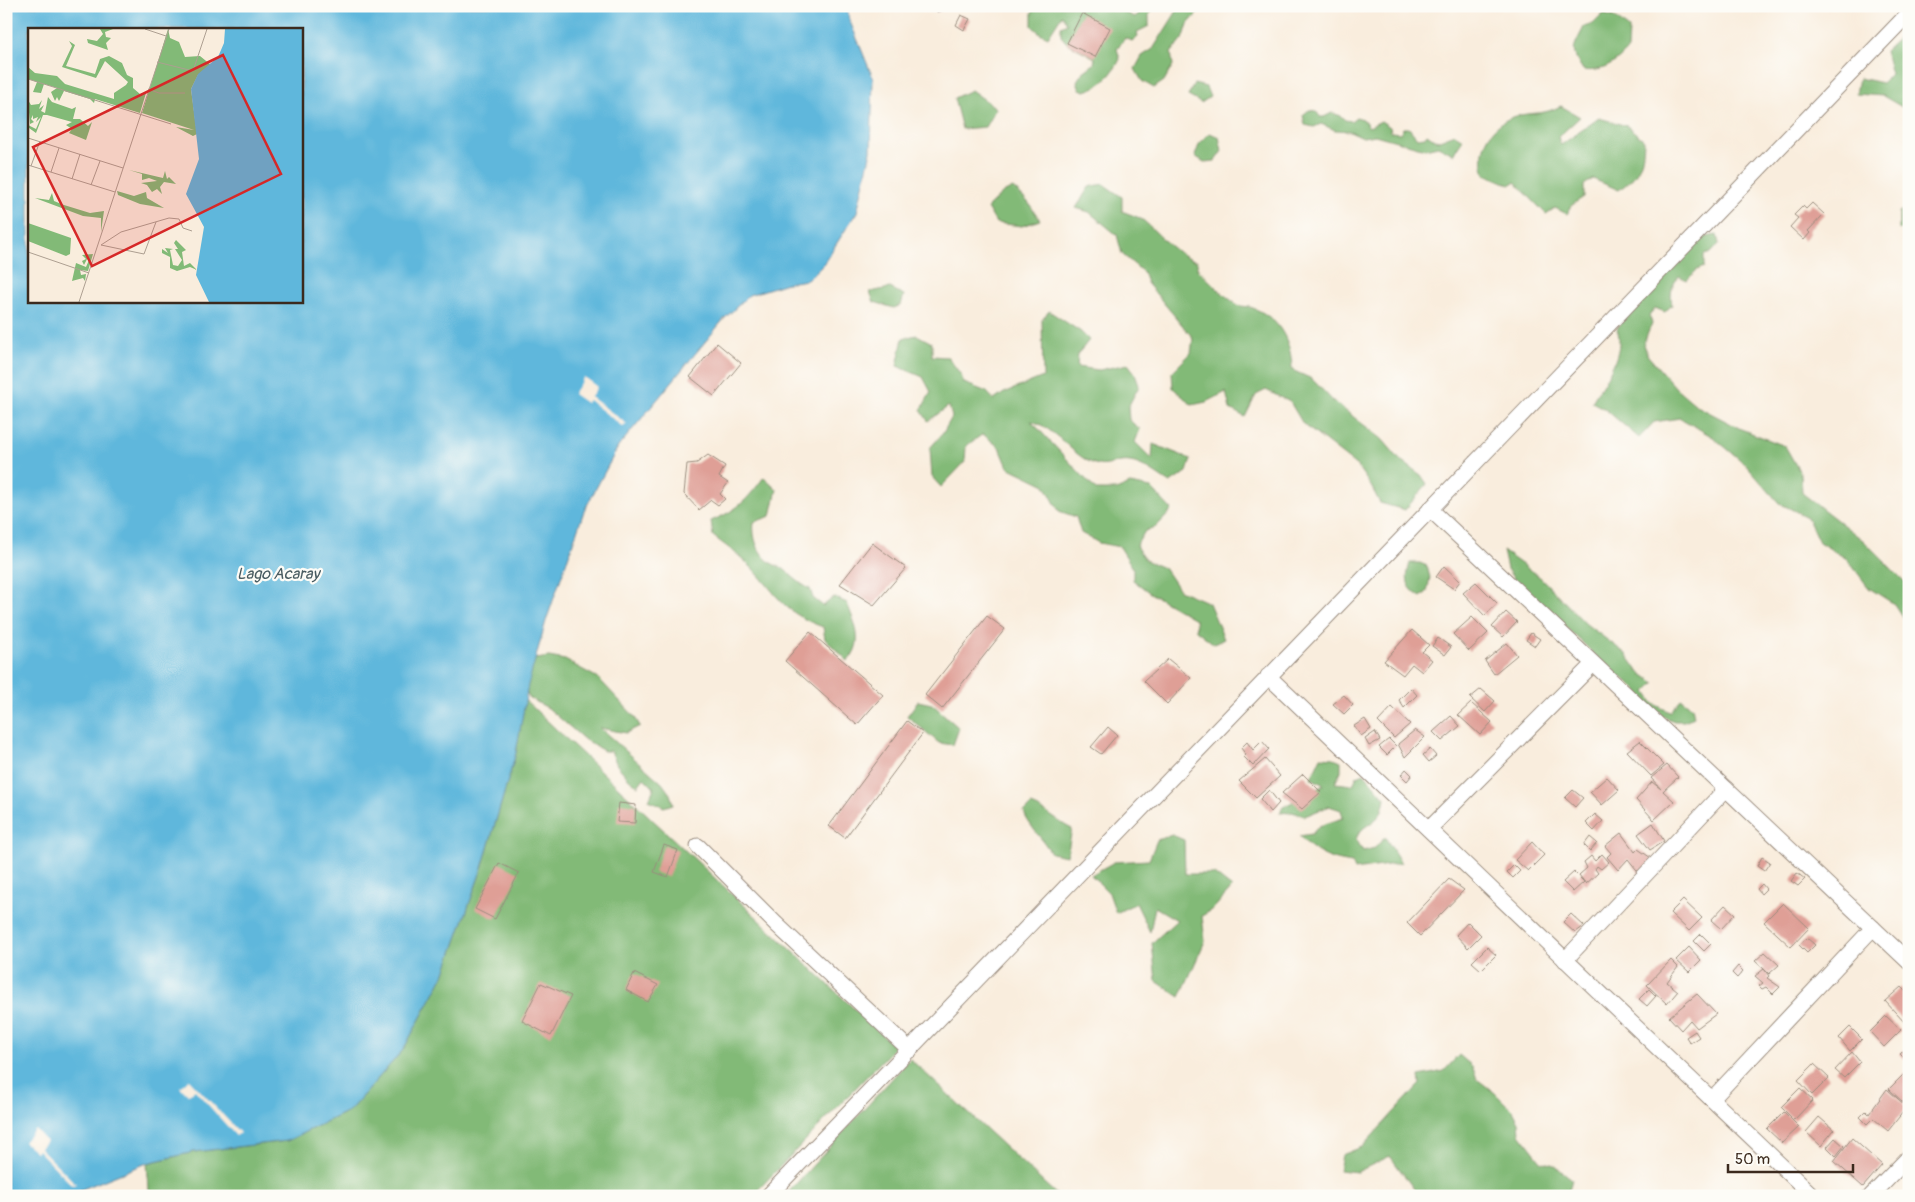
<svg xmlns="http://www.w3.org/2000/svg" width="1915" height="1202" font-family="Pangolin,sans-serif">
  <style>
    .forest { fill: #82ba77; stroke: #5e724a }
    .water { fill: #5fb7dc; stroke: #4d707d; fill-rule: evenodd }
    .pier { fill: #f9eddd }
    .building { fill: #df9f96 }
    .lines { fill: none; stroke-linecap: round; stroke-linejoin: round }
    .street-casing { stroke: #9a8c7e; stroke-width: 17 }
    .street { stroke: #fff; stroke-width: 15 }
    .labels { text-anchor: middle; stroke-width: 4.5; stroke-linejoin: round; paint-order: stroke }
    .water-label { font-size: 16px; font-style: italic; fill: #485b60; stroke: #fdfcf7 }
    .inset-road { fill: none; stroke: #ad9f91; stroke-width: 1 }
    .view { fill: #d62828; fill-opacity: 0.15; stroke: #d62828; stroke-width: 2.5 }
    .inset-edge { fill: none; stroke: #3b2a1e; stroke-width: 2.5 }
  </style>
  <rect width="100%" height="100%" fill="#fdfcf7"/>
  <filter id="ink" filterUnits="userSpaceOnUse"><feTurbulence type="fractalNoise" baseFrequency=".02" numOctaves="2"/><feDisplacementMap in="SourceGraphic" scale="10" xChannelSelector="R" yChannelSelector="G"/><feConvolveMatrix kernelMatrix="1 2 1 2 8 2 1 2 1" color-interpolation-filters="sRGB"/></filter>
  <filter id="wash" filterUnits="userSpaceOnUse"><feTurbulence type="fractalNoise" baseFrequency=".0096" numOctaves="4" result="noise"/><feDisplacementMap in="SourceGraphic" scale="20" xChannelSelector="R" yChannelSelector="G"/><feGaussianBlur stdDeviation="1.12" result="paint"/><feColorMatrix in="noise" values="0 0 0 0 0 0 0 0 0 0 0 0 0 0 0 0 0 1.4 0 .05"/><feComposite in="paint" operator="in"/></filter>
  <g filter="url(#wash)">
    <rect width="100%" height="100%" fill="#f9eddd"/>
    <g class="forest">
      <path d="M1035,6H1113L1134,17L1138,15L1141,6H1156L1149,15V26L1137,32L1138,36L1132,41L1125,38L1117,49L1120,59C1113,74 1101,87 1085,91L1080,89L1077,81L1082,73L1094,64L1095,58L1067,43L1061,36V26L1067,23L1062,15L1048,37L1040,33L1032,26V13Z"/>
      <path d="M1180,6H1204L1188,24L1184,37L1171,53L1173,65L1164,81L1154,88L1142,81L1135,69L1142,56L1153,49Z"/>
      <path d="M1603,14L1614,17L1629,29L1628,49C1616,64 1601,73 1583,70C1569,48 1574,48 1584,27L1593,24Z"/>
      <path d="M1909,29V111L1883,96L1856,94L1859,78L1882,83L1891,74L1885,51Z"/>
      <path d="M1194,84L1206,87L1210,97L1201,103L1188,96Z"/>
      <path d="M971,90L996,108L985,127L962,129L954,98Z"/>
      <path d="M1561,106L1580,117L1558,137L1561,145L1599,118L1627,126L1644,140C1643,165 1639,175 1619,190L1593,179L1584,185V197L1573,204L1567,214L1555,208L1546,214L1515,182L1510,185L1485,174C1476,147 1492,121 1520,115C1538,112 1542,115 1561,106Z"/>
      <path d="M1309,110L1316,111L1320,117H1324L1332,113L1341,116L1345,120L1351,121L1356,117L1363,119L1369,127L1381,121L1390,127L1391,132L1400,133L1403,128H1409L1417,138L1425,137L1427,134L1437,141L1455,134L1463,139L1453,154L1438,146L1425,149L1375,135L1363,137L1350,131L1335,130L1321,124L1314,127L1305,125L1303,115Z"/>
      <path d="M1210,133L1219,137L1222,151L1215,161L1204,162L1195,156L1200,142Z"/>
      <path d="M1103,184L1122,197V211C1128,214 1138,216 1144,221C1160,235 1175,255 1197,261L1198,270C1210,281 1222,294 1236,304C1240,307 1245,306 1250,307C1279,316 1292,342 1292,370L1312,379L1333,401L1382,439L1400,460L1421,475L1427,484L1405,510L1380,503L1371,486L1357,466L1303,424L1290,402L1266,390L1256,395L1245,417L1230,409L1226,392L1206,402L1192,405L1173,388L1172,372L1191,353L1193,338L1147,283L1143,272L1122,254L1117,235L1089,212L1076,208L1089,187Z"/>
      <path d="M1013,188L1028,202L1040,220L1022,226L996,223L987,208L1003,193Z"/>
      <path d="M1909,207V231L1899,230V212Z"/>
      <path d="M1717,235L1719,244L1711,253L1704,255V267L1697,270L1687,280L1679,276C1671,286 1670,293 1672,305L1665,312L1655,308L1649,315L1652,323L1643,345L1648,356L1676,388L1697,406L1741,429L1785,446L1801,474L1802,493L1864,541L1909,586V627L1894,604L1869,588L1847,559L1819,542L1807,517L1779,503L1744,463L1713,437L1680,418L1654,422L1639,438L1605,409L1592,402C1604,381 1626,353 1617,329C1629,306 1649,283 1669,267C1683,256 1690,253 1700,238Z"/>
      <path d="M890,288L904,295L901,305L894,308L874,302L870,292Z"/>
      <path d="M1049,311L1081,332L1089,340L1078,354L1077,367L1099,370L1128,364L1135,373L1139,386L1128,407L1129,420L1140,429L1135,442L1152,459L1153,444L1191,459L1187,472L1170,483C1156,475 1139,459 1121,462C1111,463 1106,468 1095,464C1073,457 1055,427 1031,421L1096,490H1116L1130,484L1151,488L1172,510L1157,526L1145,531L1136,546L1145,560L1164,568L1179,590L1209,603L1224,639L1214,644L1196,630L1195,619L1150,593L1133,580V568L1120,547L1099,543L1081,533L1076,517L1059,511L1045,485L1008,467L1000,448L983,434L966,446L965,462L941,487L932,477L930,448L943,433L952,417L949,406L928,421L921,410L931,392L923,377L897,366L903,338L917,335L932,343V356L948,357L961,375L964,383L987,392L994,400L1004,393L1043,377L1042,320Z"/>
      <path d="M764,477L777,489L771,516L754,522C752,538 758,554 771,563C775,566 781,566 785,570C794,578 799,583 810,589L813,598L823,606L834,597L847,603C855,625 865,641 848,661L825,639L823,627C780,612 777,592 747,563C737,553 724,545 713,536L711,521C738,510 747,500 764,477Z"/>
      <path d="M1503,551L1541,578L1586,624L1626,654L1638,671L1655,683L1646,692L1654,704L1670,712L1681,699L1692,707L1694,717L1684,721H1674L1662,716L1647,704L1639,692L1623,677L1608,669L1584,644L1518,585L1507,569Z"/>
      <path d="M1410,563H1420L1427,566L1430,578L1427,592L1421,597C1406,588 1405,579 1410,563Z"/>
      <path d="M549,657L565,660L598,678L634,716L640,726L626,733L600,728L662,783L670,794L673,804L664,807L649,800L654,788L644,778L638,786L628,778L617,765L611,751H604L585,740L548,708L529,698L522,683L530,660Z"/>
      <path d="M525,700L895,1047L752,1196H152L149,1190L147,1163L194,1152L287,1141L350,1110L403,1050L444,975L482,868L516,753Z"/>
      <path d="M918,701L932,704L959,728L953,745L939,743L907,716Z"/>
      <path d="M1321,757L1334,758L1341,761V771L1335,783L1353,785L1357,776L1364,773L1385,798C1384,802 1383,809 1381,813C1374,825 1362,824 1356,839L1363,851L1375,848L1385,837L1401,863L1355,870L1352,863C1327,859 1317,854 1299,836L1312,834L1319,826L1343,818L1341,810L1329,806L1305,816L1292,812L1280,813L1283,807L1324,785L1311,778Z"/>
      <path d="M1031,805C1043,808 1059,823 1072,829L1067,856L1051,853C1044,840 1027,824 1024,812Z"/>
      <path d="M1172,835L1184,840L1185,874H1214L1232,888L1214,908L1202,916L1205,941L1180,997L1156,981L1152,943L1177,920L1155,907L1150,932L1136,903L1116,913L1109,893L1091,875L1114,862L1149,860L1157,840Z"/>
      <path d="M1459,1055L1472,1066L1477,1079L1495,1093L1513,1111L1519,1122L1520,1134L1541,1161L1554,1165L1572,1179L1568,1195L1545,1196L1534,1192L1531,1196H1419L1390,1156L1357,1172L1339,1170L1342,1155L1362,1147L1420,1084L1419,1076L1444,1071Z"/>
      <path d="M910,1059L1058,1196H785Z"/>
    </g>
    <path class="water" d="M6,6H847L849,19L873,78L871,151L857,212L822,266L807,280L787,283L749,295L724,319L618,447L584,511L546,621L528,685L516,753L482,868L444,975L403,1050L350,1110L287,1141L194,1152L147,1163L65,1196H6ZM29,29H301V301H29Z"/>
    <g class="pier">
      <path d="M584,377L597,387L591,397L627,424L623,427L589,400L586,403L573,394Z"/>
      <path d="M189,1079L240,1133L236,1136L195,1090L188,1095L180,1087Z"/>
      <path d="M35,1129L46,1141L40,1148L76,1184L72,1185L38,1150L36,1152L24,1142Z"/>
    </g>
    <g id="blocks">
      <g class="building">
        <path d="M935,6H947L948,8L937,12Z"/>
        <path d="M1082,13L1110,28L1095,57L1067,43Z"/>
        <path d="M961,15L970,19L964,30L956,25Z"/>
        <path d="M1812,203L1824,214L1808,231L1810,233L1804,240L1790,227L1798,218L1794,215L1803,206L1806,209Z"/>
        <path d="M717,343L741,363L714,396L690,377Z"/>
        <path d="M708,455L725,466L719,477L728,483L720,494L725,499L718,505L711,500L699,510L684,494L687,464L697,463Z"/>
        <path d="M872,543L906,568L874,605L840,584Z"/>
        <path d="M1444,566L1460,581L1454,589L1436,577Z"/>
        <path d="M1476,582L1497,603L1485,616L1463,593Z"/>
        <path d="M1506,612L1517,622L1503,637L1492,627Z"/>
        <path d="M987,616L1005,629L942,709L925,695Z"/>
        <path d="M1472,617L1488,633L1469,651L1453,634Z"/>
        <path d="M1412,630L1429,645L1422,652L1432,660L1422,672L1412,664L1403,675L1384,661Z"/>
        <path d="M810,632L883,695L857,725L785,661Z"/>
        <path d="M1531,633L1540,639L1535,646L1526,640Z"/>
        <path d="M1438,638L1451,647L1445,655L1432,646Z"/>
        <path d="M1507,643L1517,655L1494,674L1485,661Z"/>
        <path d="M1168,659L1191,678L1167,704L1144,681Z"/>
        <path d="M1411,688L1417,695L1404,708L1399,700Z"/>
        <path d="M1481,689L1495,701L1485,712L1470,698Z"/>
        <path d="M1344,695L1353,705L1344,714L1333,704Z"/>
        <path d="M1471,703L1492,722L1480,735L1458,715Z"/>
        <path d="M1392,707L1410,724L1394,738L1378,722Z"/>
        <path d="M1451,716L1460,726L1442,741L1433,732Z"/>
        <path d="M1365,719L1371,729L1361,736L1354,726Z"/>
        <path d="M907,721L923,733L845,838L829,826Z"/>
        <path d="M1108,727L1117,735L1101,754L1091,747Z"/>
        <path d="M1415,730L1425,737L1405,757L1398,744Z"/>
        <path d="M1375,732L1380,740L1369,746L1365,739Z"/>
        <path d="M1389,739L1396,746L1387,755L1379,747Z"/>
        <path d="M1262,741L1269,749L1253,766L1244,757L1246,755L1241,748L1247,742L1253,750Z"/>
        <path d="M1640,741L1664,765L1651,776L1627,751Z"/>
        <path d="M1430,749L1436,756L1429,762L1423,755Z"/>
        <path d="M1265,759L1280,776L1256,798L1239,781Z"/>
        <path d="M1667,765L1678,777L1663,791L1674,801L1654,820L1636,800L1652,782L1661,789L1651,778Z"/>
        <path d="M1406,769L1412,775L1407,781L1401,775Z"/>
        <path d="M1303,774L1321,792L1302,809L1282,793Z"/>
        <path d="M1607,777L1619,790L1602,805L1590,792Z"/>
        <path d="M1269,790L1279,803L1271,812L1260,799Z"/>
        <path d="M1573,790L1583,798L1575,807L1565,798Z"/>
        <path d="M619,803L636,805L635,823L617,822Z"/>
        <path d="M1595,814L1603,821L1594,831L1586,823Z"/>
        <path d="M1653,823L1664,841L1650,850L1638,834Z"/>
        <path d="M1621,833L1635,852L1638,849L1654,860L1640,874L1628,859L1618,870L1607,857L1611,853L1605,846Z"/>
        <path d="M1590,837L1597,843L1590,851L1584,845Z"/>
        <path d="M1532,842L1544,855L1528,871L1515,860Z"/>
        <path d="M664,845L678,850L668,877L654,872Z"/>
        <path d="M1602,854L1609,862L1601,869L1597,866L1595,869L1598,873L1586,884L1579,875L1587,868L1584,862L1591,856L1595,861Z"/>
        <path d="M1762,857L1770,862L1764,871L1757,866Z"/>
        <path d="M499,863L519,873L495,919L475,909Z"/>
        <path d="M1514,865L1520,871L1513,878L1507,872Z"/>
        <path d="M1574,872L1584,882L1573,892L1563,882Z"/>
        <path d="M1797,873L1805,879L1798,886L1791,881Z"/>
        <path d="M1449,879L1464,890L1420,936L1407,923Z"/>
        <path d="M1762,884L1766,889L1761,894L1757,889Z"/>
        <path d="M1683,900L1702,918L1689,931L1670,913Z"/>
        <path d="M1783,903L1809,928L1791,947L1764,922Z"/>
        <path d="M1725,905L1735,914L1721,929L1711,920Z"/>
        <path d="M1571,914L1584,926L1575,933L1563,922Z"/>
        <path d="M1468,922L1481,935L1468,948L1456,935Z"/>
        <path d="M1701,934L1711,944L1704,951L1694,941Z"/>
        <path d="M1807,938L1815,945L1807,953L1799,945Z"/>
        <path d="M1487,947L1496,955L1481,970L1472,962Z"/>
        <path d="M1689,947L1701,960L1689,972L1676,960Z"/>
        <path d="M1765,952L1779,965L1769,974L1764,969L1769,976L1767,978L1780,987L1773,994L1766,987L1762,989L1759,986L1763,983L1755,976L1764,969L1755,961Z"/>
        <path d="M1671,960L1678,967L1667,982L1678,991L1667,1004L1647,985Z"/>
        <path d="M1738,966L1743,971L1737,978L1732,973Z"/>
        <path d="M634,973L658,985L648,1002L626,990Z"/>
        <path d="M541,983L571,996L551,1036L522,1021Z"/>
        <path d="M1901,987L1909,995V1021L1906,1024L1885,1001Z"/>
        <path d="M1649,989L1656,996L1647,1006L1639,999Z"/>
        <path d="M1697,994L1716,1014L1697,1028L1690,1020L1681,1030L1669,1017Z"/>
        <path d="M1886,1016L1901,1030L1884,1047L1870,1032Z"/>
        <path d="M1850,1027L1862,1039L1850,1051L1839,1038Z"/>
        <path d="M1695,1031L1699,1037L1690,1043L1686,1037Z"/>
        <path d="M1909,1046V1063L1900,1054Z"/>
        <path d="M1852,1052L1860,1062L1844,1078L1835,1070Z"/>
        <path d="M1814,1064L1829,1078L1812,1095L1798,1080Z"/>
        <path d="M1905,1073L1909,1076V1099L1905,1104L1889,1089Z"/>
        <path d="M1800,1088L1813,1100L1794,1120L1781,1107Z"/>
        <path d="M1887,1089L1907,1107L1888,1131L1873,1118L1867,1124L1860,1117L1866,1111L1869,1114Z"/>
        <path d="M1784,1112L1799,1127L1782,1143L1767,1129Z"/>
        <path d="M1819,1117L1834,1130L1821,1146L1806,1132Z"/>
        <path d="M1835,1138L1844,1146L1836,1156L1827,1147Z"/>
        <path d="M1852,1138L1882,1165L1863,1187L1834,1161Z"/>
      </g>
    </g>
  </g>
  <g filter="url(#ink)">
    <use href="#blocks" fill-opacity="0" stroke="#9a8c7e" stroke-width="1"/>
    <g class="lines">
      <g class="street-casing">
        <g id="street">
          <path d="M1430,509L1909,962"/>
          <path d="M1268,676L1813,1196"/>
          <path d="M1429,829L1593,664"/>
          <path d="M698,846L776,924L910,1050"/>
          <path d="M1565,960L1726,789"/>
          <path d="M1712,1099L1873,928"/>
          <path d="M768,1196L1909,13"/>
          <path d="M1871,1196L1909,1157"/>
        </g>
      </g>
      <use href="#street" class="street"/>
    </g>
  </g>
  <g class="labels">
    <g class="water-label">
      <text x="278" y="579">Lago Acaray</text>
    </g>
  </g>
  <g transform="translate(28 28)">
    <rect width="275" height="275" fill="#f9eddd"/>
    <path d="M72,1H85L77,4L78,9L83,10L78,15L80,22L60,15L59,11L69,13L75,6ZM140,1L142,10L151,14L157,29L172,28L183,37L170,47L163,61L169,106L165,108L148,99L166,102L114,85ZM41,13L47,17L38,38L67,46L72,31L81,28L94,35L99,47L105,50V60L112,66L118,65L112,85L67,71L66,75L62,71L36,63L31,73L29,69L27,73L23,64L29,60L16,56L13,65L5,64L9,54L0,51V39L7,45L29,48L37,56L86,71V65L98,57L100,54L77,33L68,50L34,39L44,18ZM20,69L24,74L44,81L48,79L45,91H52L60,98L64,94L58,112L41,105L44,101L38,97L44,94L19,87H15L8,105L1,100L0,97L8,101L13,89L8,94L10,89L5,91V87L3,91L6,94L2,96L0,72L3,77L11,76L14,72L11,81L16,77L13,83L17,85ZM101,142L135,150L137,143L139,151L141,149L148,156L136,154L132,159L134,166L129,161L124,164L119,157L113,155L129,153L121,150L114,152V146ZM89,163L106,168L118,164L119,170L136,180L112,176L90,167ZM24,165L26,173L36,177L62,185L76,183L73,204V190L55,188L7,170L21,172ZM0,195L43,210L42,226L38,228L0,213ZM148,212L158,222L154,224L156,238L162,235L169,242L162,239L149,243L142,240V229L134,225V221L140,225L137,220L145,221L142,222L145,237L150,238L154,232L147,221H150L146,215ZM65,226L60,243L52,242L53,247L58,246L57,253L55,250L44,253L48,235L58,239L61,232L59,231L56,237L54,233L58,231L54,227Z" fill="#82ba77"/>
    <path d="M197,1H275V274H181L168,247L176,199L158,166L171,131L163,61L170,46L190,29L196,15Z" fill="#5fb7dc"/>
    <path class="inset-road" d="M117,1L138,8M129,34L165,43L179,1M0,51L143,96M120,61L131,65H157M0,110L95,140M0,137L87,164M3,138L12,113M23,144L31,120M44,151L52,126M63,157L72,133M73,217L93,204L141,190L151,191L155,200L164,203M73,217L116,226L128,194M0,224L61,245M51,274L141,1"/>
    <path class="view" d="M195,27L253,146L64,238L5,119Z"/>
    <rect width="275" height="275" class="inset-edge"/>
  </g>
  <rect width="1915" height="1202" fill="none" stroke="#fdfcf7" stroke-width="25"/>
  <path d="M1728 1164v8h125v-8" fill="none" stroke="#3b2a1e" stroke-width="2.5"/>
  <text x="1735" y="1164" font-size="15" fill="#3b2a1e" stroke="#fdfcf7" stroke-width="4" paint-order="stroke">50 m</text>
</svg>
